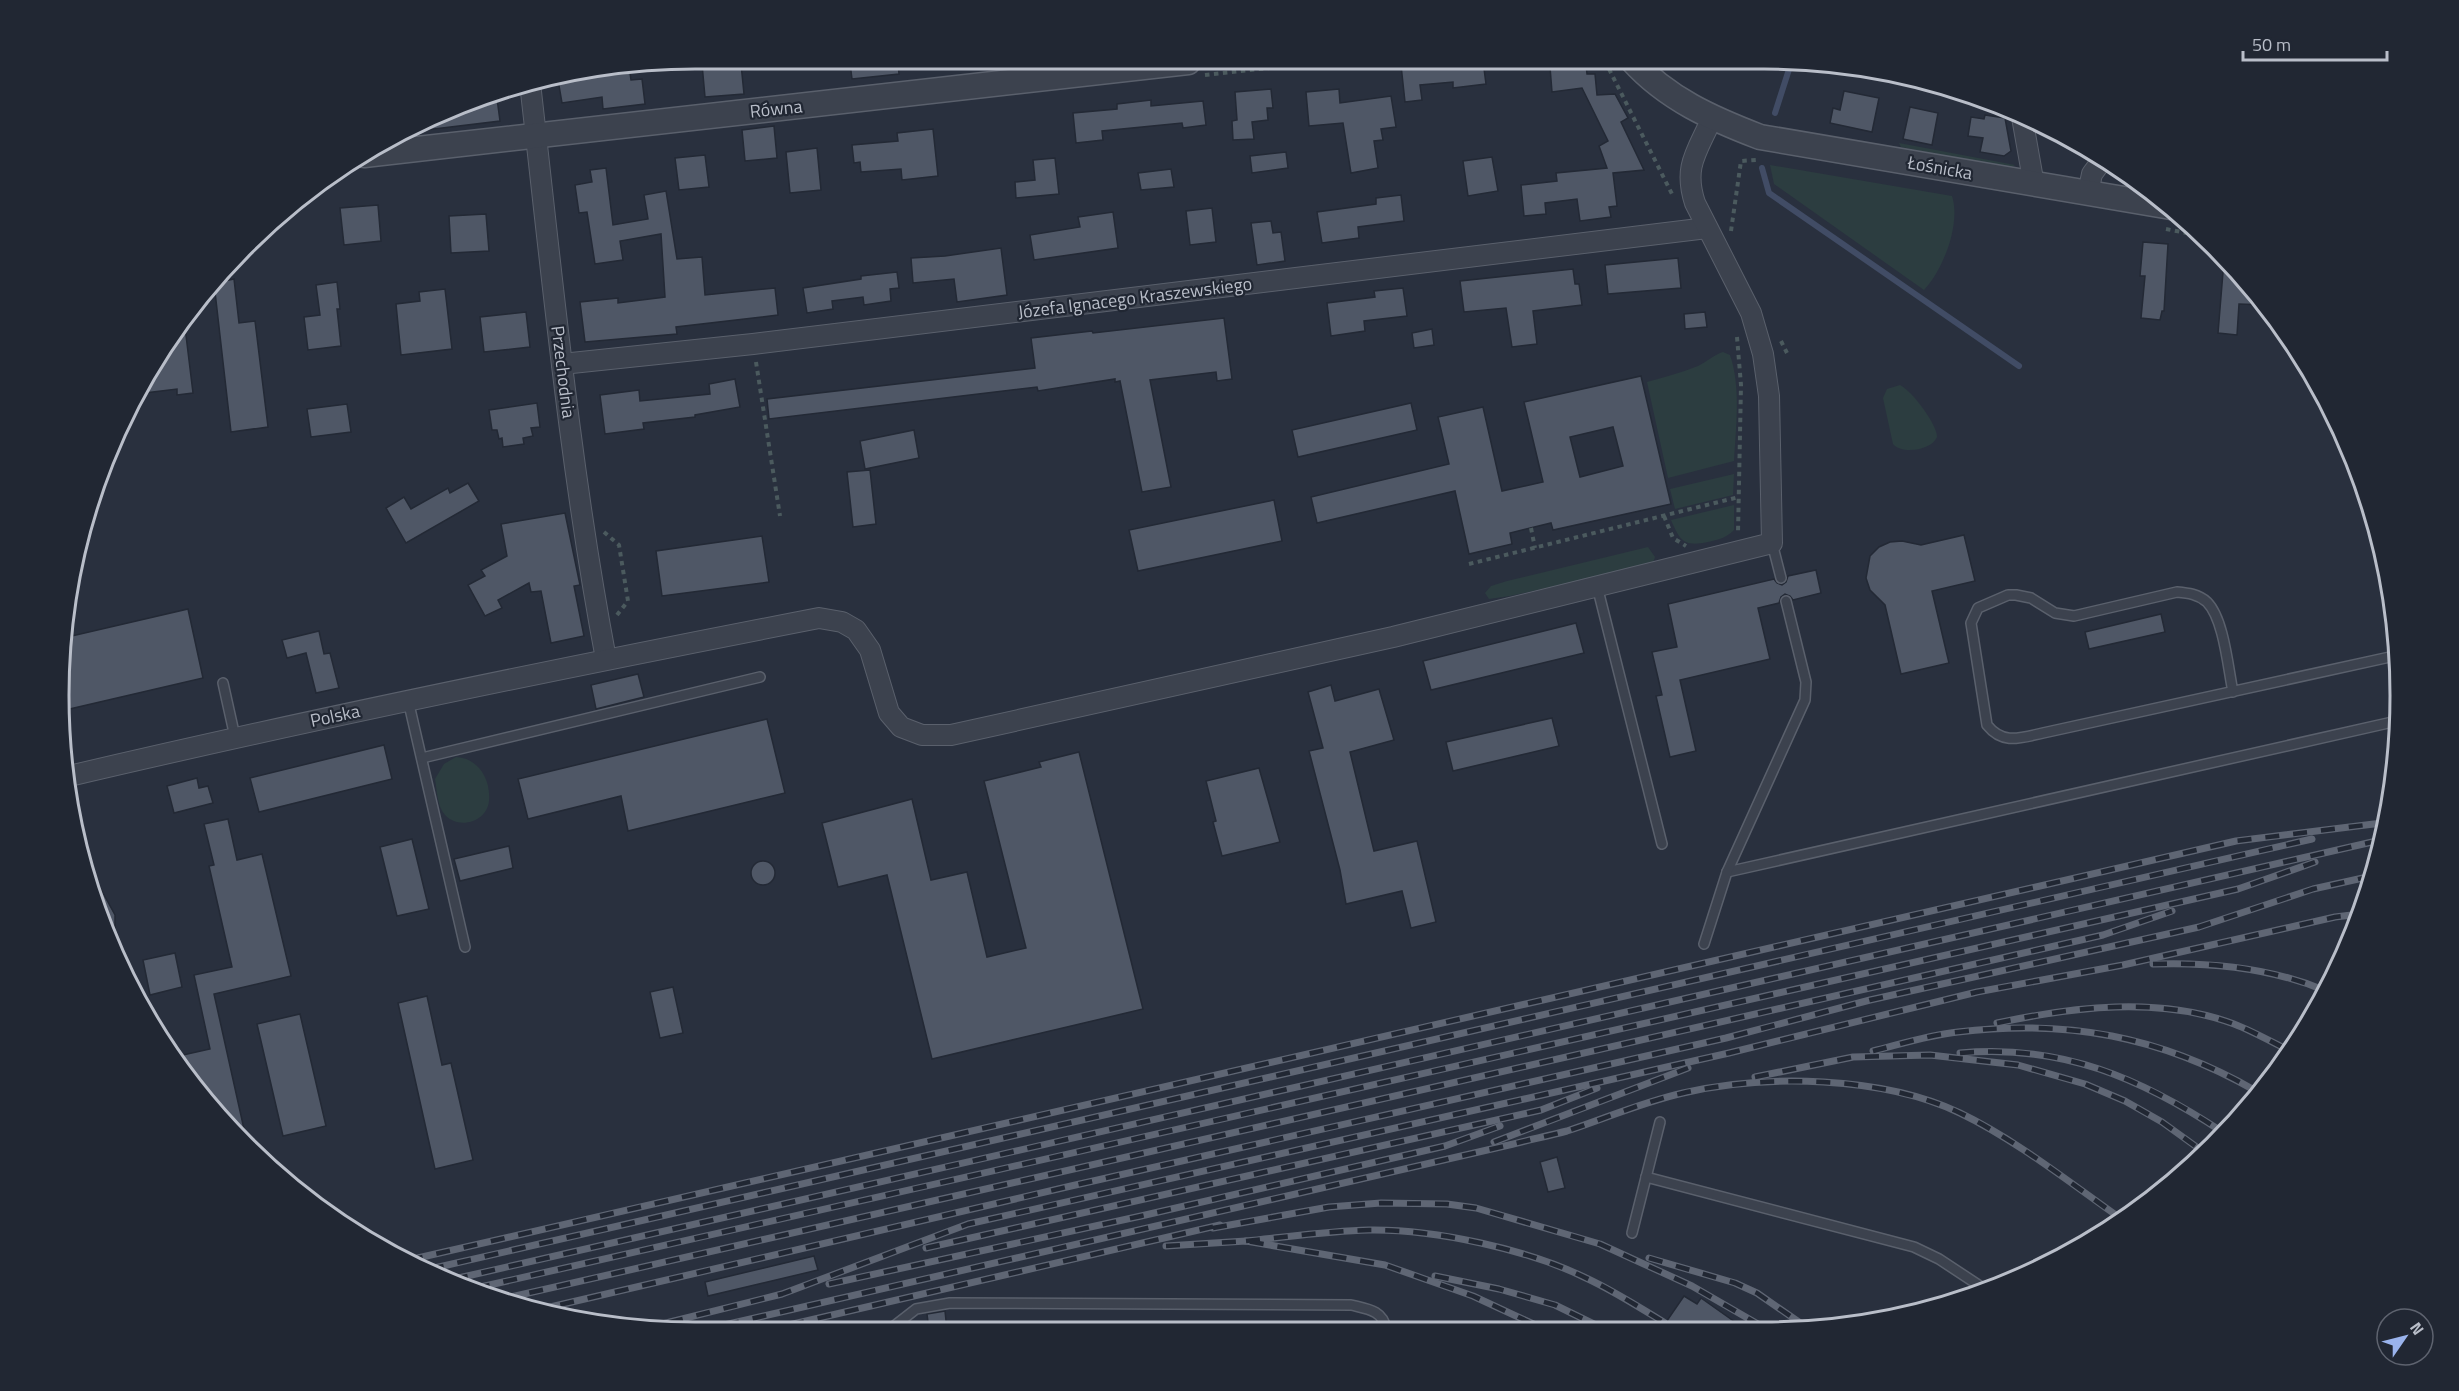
<svg xmlns="http://www.w3.org/2000/svg" width="2459" height="1391" font-family="'Titillium Web',sans-serif">
  <style>
    .green { fill: #2c3d40 }
    .lines { fill: none; stroke-linecap: round; stroke-linejoin: round }
    .stream { stroke: #414c65; stroke-width: 6 }
    .building { fill: #4f5766; stroke: #232935; stroke-width: 1.5; fill-rule: evenodd }
    .service-casing { stroke: #5a606c; stroke-width: 12 }
    .minor-casing { stroke: #5a606c; stroke-width: 22 }
    .tertiary-casing { stroke: #5a606c; stroke-width: 27 }
    .path { stroke: #4b5a5e; stroke-width: 4; stroke-dasharray: 4.5 4.5; stroke-linecap: butt }
    .service { stroke: #3c424e; stroke-width: 9 }
    .minor { stroke: #3c424e; stroke-width: 20 }
    .tertiary { stroke: #3c424e; stroke-width: 24 }
    .rail-casing { stroke: #5f6674; stroke-width: 7 }
    .rail { stroke: #212733; stroke-width: 4.5; stroke-dasharray: 14; stroke-linecap: butt }
    .labels { text-anchor: middle; stroke-width: 4.5; stroke-linejoin: round; paint-order: stroke }
    .street-label { font-size: 18px; fill: #b9bec9; stroke: #212733 }
    .rim { fill: none; stroke: #b9bec9; stroke-width: 3 }
  </style>
  <rect width="100%" height="100%" fill="#29303e"/>
  <g class="green">
    <path d="M1899,143L2015,165L2009,169L1901,147Z"/>
    <path d="M1770,165L1952,196C1961,224 1943,270 1924,290L1774,184Z"/>
    <path d="M1723,352L1730,355C1741,387 1736,427 1734,461L1668,478L1647,382C1664,377 1681,373 1698,366C1707,362 1713,355 1723,352Z"/>
    <path d="M1900,385C1912,391 1937,424 1937,437C1932,450 1902,455 1893,444L1883,398L1887,389Z"/>
    <path d="M1734,474L1733,495L1675,509L1670,489Z"/>
    <path d="M1734,505V530C1726,538 1720,539 1708,542C1684,547 1680,541 1671,520Z"/>
    <path d="M1648,547L1655,557L1653,563L1646,566L1510,596L1489,599L1485,593L1491,586L1507,581Z"/>
    <path d="M456,757C478,758 491,779 489,801C487,822 459,830 445,815C437,806 437,790 435,779L444,764Z"/>
  </g>
  <g class="lines">
    <g class="stream">
      <path d="M1775,113L1792,60"/>
      <path d="M1762,168L1769,193L2019,366"/>
    </g>
  </g>
  <g class="building">
    <path d="M1428,61H1483L1486,84L1453,88V82L1420,85L1422,100L1405,102L1401,65Z"/>
    <path d="M850,63H898L899,74L852,79Z"/>
    <path d="M702,64H741L744,94L705,97Z"/>
    <path d="M1586,64L1587,74H1595L1597,95L1615,94L1628,118L1621,122L1644,170L1613,173L1617,206L1609,207L1611,217L1580,221L1577,199L1545,203L1546,214L1524,216L1521,185L1557,181L1556,173L1607,168L1599,146L1608,141L1582,88L1552,92L1550,67Z"/>
    <path d="M612,72V75L630,73L631,80L642,79L645,104L603,109L602,97L562,103L558,80Z"/>
    <path d="M1271,89L1273,108H1267L1268,120L1252,122L1254,139L1233,140L1232,121L1237,120L1235,92Z"/>
    <path d="M1339,89L1340,103L1391,96L1396,127L1381,129L1383,140L1374,141L1378,168L1351,173L1343,123L1309,126L1306,92Z"/>
    <path d="M496,91L500,121L409,132L408,128L413,124L443,112L473,108L472,100Z"/>
    <path d="M1844,91L1879,98L1872,132L1830,123L1833,108L1840,110Z"/>
    <path d="M1151,100V106L1203,101L1206,125L1183,128L1182,123L1102,131L1103,140L1076,143L1073,113L1117,109V104Z"/>
    <path d="M1910,107L1938,113L1932,145L1903,139Z"/>
    <path d="M1985,115L2005,118L2011,151L2004,156L1980,152L1983,138L1968,136L1971,117L1984,119Z"/>
    <path d="M774,126L777,158L745,161L742,130Z"/>
    <path d="M933,129L938,176L902,180L901,169L861,172L860,162L854,163L852,145L898,141L897,133Z"/>
    <path d="M817,148L821,190L790,193L786,152Z"/>
    <path d="M1286,152L1288,168L1252,173L1250,156Z"/>
    <path d="M705,155L709,187L679,190L675,158Z"/>
    <path d="M1492,157L1498,191L1468,196L1463,161Z"/>
    <path d="M1055,158L1059,194L1016,198L1015,182L1035,180L1033,160Z"/>
    <path d="M606,168L613,225L648,219L644,195L666,191L677,259L702,257L705,295L775,288L778,315L676,327L677,334L585,342L580,302L618,298V303L665,297L661,234L620,241L623,260L595,264L587,212L579,213L575,185L592,182L590,170Z"/>
    <path d="M1171,169L1174,187L1141,190L1138,173Z"/>
    <path d="M1401,195L1404,221L1358,227L1359,238L1322,243L1317,212L1376,204V198Z"/>
    <path d="M378,205L381,241L344,245L340,208Z"/>
    <path d="M1212,208L1216,242L1190,245L1186,211Z"/>
    <path d="M1113,212L1118,248L1034,260L1030,235L1080,227L1078,217Z"/>
    <path d="M486,214L489,251L451,253L449,216Z"/>
    <path d="M1271,221L1273,233L1281,232L1285,261L1257,265L1251,223Z"/>
    <path d="M2143,242L2168,244L2164,311H2162L2160,320L2141,318L2145,276H2140Z"/>
    <path d="M1001,248L1007,295L957,302L954,279L913,283L911,258L945,256Z"/>
    <path d="M1678,258L1681,288L1608,294L1605,265Z"/>
    <path d="M2224,260L2266,305L2239,304L2237,335L2218,333Z"/>
    <path d="M1573,269L1575,284H1579L1582,305L1533,311L1537,344L1512,347L1506,308L1464,312L1460,281Z"/>
    <path d="M897,272L899,288L890,289L891,301L864,305L863,297L832,301L833,309L807,313L803,288L861,279V276Z"/>
    <path d="M234,279L239,323L255,321L268,427L231,432L214,283Z"/>
    <path d="M337,282L340,309H337L341,346L308,350L304,317L320,315L316,285Z"/>
    <path d="M1403,288L1407,316L1364,321L1365,331L1331,336L1327,303L1375,297L1374,291Z"/>
    <path d="M445,289L452,349L401,355L396,304L420,301L419,292Z"/>
    <path d="M526,312L530,347L484,352L480,317Z"/>
    <path d="M1705,312L1707,327L1685,329L1684,314Z"/>
    <path d="M1224,318L1232,379L1217,381L1216,372L1150,380L1171,487L1142,492L1120,381L1115,382V379L1038,391L1037,387L769,419L767,399L1035,368L1031,338L1092,331L1093,333Z"/>
    <path d="M184,319L193,393L177,395V389L136,394L166,341Z"/>
    <path d="M1432,329L1434,345L1414,348L1412,333Z"/>
    <path d="M1641,376L1671,504L1553,530L1551,523L1510,533L1512,544L1469,554L1455,491L1317,523L1311,497L1449,464L1438,417L1483,407L1502,491L1543,482L1524,402ZM1613,427L1623,466L1580,477L1570,437Z"/>
    <path d="M735,379L740,407L695,415V417L643,423L644,429L605,434L600,395L639,390L640,401L710,394L709,384Z"/>
    <path d="M537,403L540,427L531,428L533,436L523,438L524,444L503,447L502,438L499,439L497,430H492L489,410Z"/>
    <path d="M1411,403L1417,430L1298,457L1292,430Z"/>
    <path d="M347,404L351,432L311,437L307,409Z"/>
    <path d="M914,430L919,458L865,469L860,441Z"/>
    <path d="M870,470L876,524L853,527L847,472Z"/>
    <path d="M468,483L479,501L406,543L386,508L404,497L411,509L448,488L450,493Z"/>
    <path d="M1274,500L1282,541L1138,571L1129,530Z"/>
    <path d="M565,513L580,585L574,586L584,636L551,643L541,591L531,592L529,583L498,600L502,608L485,616L468,585L485,576L481,570L507,556L501,524Z"/>
    <path d="M1964,535L1975,581L1932,591L1949,663L1901,674L1885,605L1870,590L1866,578L1870,556L1879,547L1890,542L1902,541L1921,545Z"/>
    <path d="M762,536L769,582L662,596L656,551Z"/>
    <path d="M1816,570L1821,593L1793,600L1790,596L1785,594L1781,597L1779,603L1758,608L1770,659L1680,680L1696,751L1670,757L1656,696L1662,695L1652,652L1677,647L1668,604L1774,579L1777,583L1782,585L1786,582L1788,576Z"/>
    <path d="M188,609L203,678L61,711L63,638Z"/>
    <path d="M2161,614L2165,632L2089,649L2085,632Z"/>
    <path d="M1576,623L1584,653L1431,690L1423,661Z"/>
    <path d="M319,631L324,654L330,653L339,688L316,693L306,653L287,658L282,640Z"/>
    <path d="M638,674L644,697L596,709L591,685Z"/>
    <path d="M1331,685L1335,701L1379,689L1394,740L1350,752L1374,851L1417,841L1436,922L1411,928L1402,891L1346,904L1340,870L1309,751L1323,748L1308,692Z"/>
    <path d="M1552,718L1559,746L1453,771L1446,742Z"/>
    <path d="M767,719L785,793L628,831L621,796L528,819L518,779Z"/>
    <path d="M384,745L392,779L259,812L250,778Z"/>
    <path d="M1079,752L1143,1009L932,1059L887,875L838,887L822,823L912,799L931,880L967,872L987,957L1026,948L984,781L1041,767L1039,762Z"/>
    <path d="M1259,768L1280,842L1222,856L1213,822L1216,821L1206,781Z"/>
    <path d="M197,778L199,788L208,786L213,803L174,813L167,786Z"/>
    <path d="M228,819L237,860L262,854L291,976L214,994L248,1147L216,1115L174,1057L210,1049L194,975L232,967L209,866L214,865L204,824Z"/>
    <path d="M412,839L429,909L397,916L380,847Z"/>
    <path d="M509,846L513,868L460,881L454,859Z"/>
    <circle cx="763" cy="873" r="12"/>
    <path d="M97,882L115,915V953L107,939L90,884Z"/>
    <path d="M175,953L182,987L150,995L143,960Z"/>
    <path d="M673,987L683,1033L660,1038L650,992Z"/>
    <path d="M427,996L442,1065L451,1063L473,1160L435,1169L398,1003Z"/>
    <path d="M300,1014L326,1126L283,1136L257,1024Z"/>
    <path d="M1557,1157L1565,1188L1548,1192L1540,1162Z"/>
    <path d="M814,1256L818,1270L708,1296L705,1282Z"/>
    <path d="M1684,1296L1697,1304L1701,1298L1742,1327L1662,1328Z"/>
    <path d="M945,1311L947,1330H929L927,1314Z"/>
  </g>
  <g class="lines">
    <g class="service-casing">
      <g id="service">
        <path d="M1772,543L1781,578"/>
        <path d="M1597,586L1662,844"/>
        <path d="M223,683L235,737"/>
        <path d="M2233,692C2228,668 2224,619 2207,602C2198,594 2188,593 2177,592L2074,616L2055,613L2031,598L2016,595H2008L1978,608L1971,623L1987,725C2003,745 2020,738 2043,733L2399,655"/>
        <path d="M408,700L465,947"/>
        <path d="M422,758L760,677"/>
        <path d="M1727,872L2397,721"/>
        <path d="M1704,944L1727,872L1805,700L1806,682L1786,601"/>
        <path d="M1646,1177L1914,1247L1939,1259L1986,1290"/>
        <path d="M1632,1233L1660,1122"/>
        <path d="M889,1330L916,1309L950,1303L1351,1305C1367,1309 1383,1310 1386,1329"/>
      </g>
    </g>
    <g class="minor-casing">
      <g id="minor">
        <path d="M530,83C552,275 570,469 606,659"/>
        <path d="M2022,117L2034,185"/>
        <path d="M2088,193L2092,174L2103,159"/>
        <path d="M562,364L753,344L1707,228"/>
        <path d="M65,777C315,718 566,667 819,618L842,622L856,630L870,650L889,713L901,727L922,735H951L1393,637L1772,543L1769,396L1763,354L1751,313L1695,203C1683,166 1697,152 1712,118"/>
      </g>
    </g>
    <g class="tertiary-casing">
      <g id="tertiary">
        <path d="M1632,60C1667,99 1713,119 1760,137L2171,207"/>
        <path d="M364,155L1188,62"/>
      </g>
    </g>
    <g class="path">
      <path d="M1605,61L1672,194"/>
      <path d="M1205,75L1324,62"/>
      <path d="M2166,229L2202,236"/>
      <path d="M1731,231L1741,161L1756,160"/>
      <path d="M1737,337L1741,385L1738,533"/>
      <path d="M1781,341L1787,353"/>
      <path d="M756,362L780,516"/>
      <path d="M1664,516L1673,538L1686,546"/>
      <path d="M1531,528L1535,548"/>
      <path d="M604,532L619,545L628,601L617,615"/>
      <path d="M1469,564L1739,497"/>
    </g>
    <use href="#service" class="service"/>
    <use href="#minor" class="minor"/>
    <use href="#tertiary" class="tertiary"/>
    <g class="rail-casing">
      <g id="rail">
        <path d="M2153,964C2211,962 2272,968 2326,991"/>
        <path d="M1997,1023C2072,1007 2159,996 2234,1024C2252,1031 2270,1041 2288,1050"/>
        <path d="M1873,1051C1901,1044 1929,1035 1958,1032C2067,1019 2160,1036 2256,1091"/>
        <path d="M1960,1053C2062,1044 2141,1078 2224,1133"/>
        <path d="M1755,1077L1853,1057L1930,1055L2018,1065L2085,1084L2125,1101L2162,1122L2205,1153"/>
        <path d="M1494,1142L1688,1068"/>
        <path d="M1213,1228L1329,1207L1381,1203L1447,1204L1476,1208L1600,1244L1692,1286L1763,1327"/>
        <path d="M1246,1241C1287,1237 1328,1231 1369,1230C1434,1229 1527,1249 1586,1278C1614,1291 1639,1307 1665,1323"/>
        <path d="M1166,1246L1246,1241L1385,1265L1473,1296L1542,1328"/>
        <path d="M926,1248L1541,1110L1597,1088"/>
        <path d="M1649,1258L1735,1283L1757,1293L1806,1327"/>
        <path d="M409,1260L2236,841L2382,823"/>
        <path d="M430,1269L2312,839"/>
        <path d="M1435,1276L1499,1289L1555,1305L1602,1328"/>
        <path d="M454,1279L2381,840"/>
        <path d="M829,1284L1141,1216L1445,1146L1500,1126"/>
        <path d="M476,1288L2238,889L2315,862"/>
        <path d="M502,1299L2103,935L2172,911"/>
        <path d="M533,1311L1071,1186L1726,1038L1870,1000L2199,927L2313,889L2372,876"/>
        <path d="M642,1329L782,1294L968,1224L1729,1053L1977,992L2123,965L2335,917L2360,914"/>
        <path d="M698,1331L1509,1145C1528,1140 1548,1136 1567,1131C1606,1118 1643,1102 1683,1093C1765,1074 1883,1076 1960,1113C2018,1141 2070,1183 2123,1220"/>
        <path d="M763,1331L1220,1225"/>
      </g>
    </g>
    <use href="#rail" class="rail"/>
  </g>
  <g class="labels">
    <g class="street-label">
      <text transform="translate(776 109) rotate(-6)" y="6">Równa</text>
      <text transform="translate(1940 168) rotate(10)" y="6">Łośnicka</text>
      <text transform="translate(1135 298) rotate(-7)" y="6">Józefa Ignacego Kraszewskiego</text>
      <text transform="translate(563 372) rotate(83)" y="6">Przechodnia</text>
      <text transform="translate(335 716) rotate(-12)" y="6">Polska</text>
    </g>
  </g>
  <path d="M0 0H2459V1391H0ZM695 69H1764A626 626 0 0 1 2390 695V696A626 626 0 0 1 1764 1322H695A626 626 0 0 1 69 696V695A626 626 0 0 1 695 69Z" fill="#212733" fill-rule="evenodd"/>
  <path class="rim" d="M695 69H1764A626 626 0 0 1 2390 695V696A626 626 0 0 1 1764 1322H695A626 626 0 0 1 69 696V695A626 626 0 0 1 695 69Z"/>
  <g transform="translate(2405 1337) rotate(55)"><circle r="28" fill="#212733" stroke="#5e636f" stroke-width="1.5"/>
  <path d="M0-4.5L10 22L0 15L-10 22Z" fill="#9ab3ec"/>
  <text y="-9" font-size="16" font-weight="bold" text-anchor="middle" fill="#b9bec9">N</text>
  </g>
  <path d="M2243 51v9h144v-9" fill="none" stroke="#b9bec9" stroke-width="3"/>
  <text x="2252" y="51" font-size="18" fill="#b9bec9" stroke="#212733" stroke-width="4.5" paint-order="stroke">50 m</text>
</svg>
